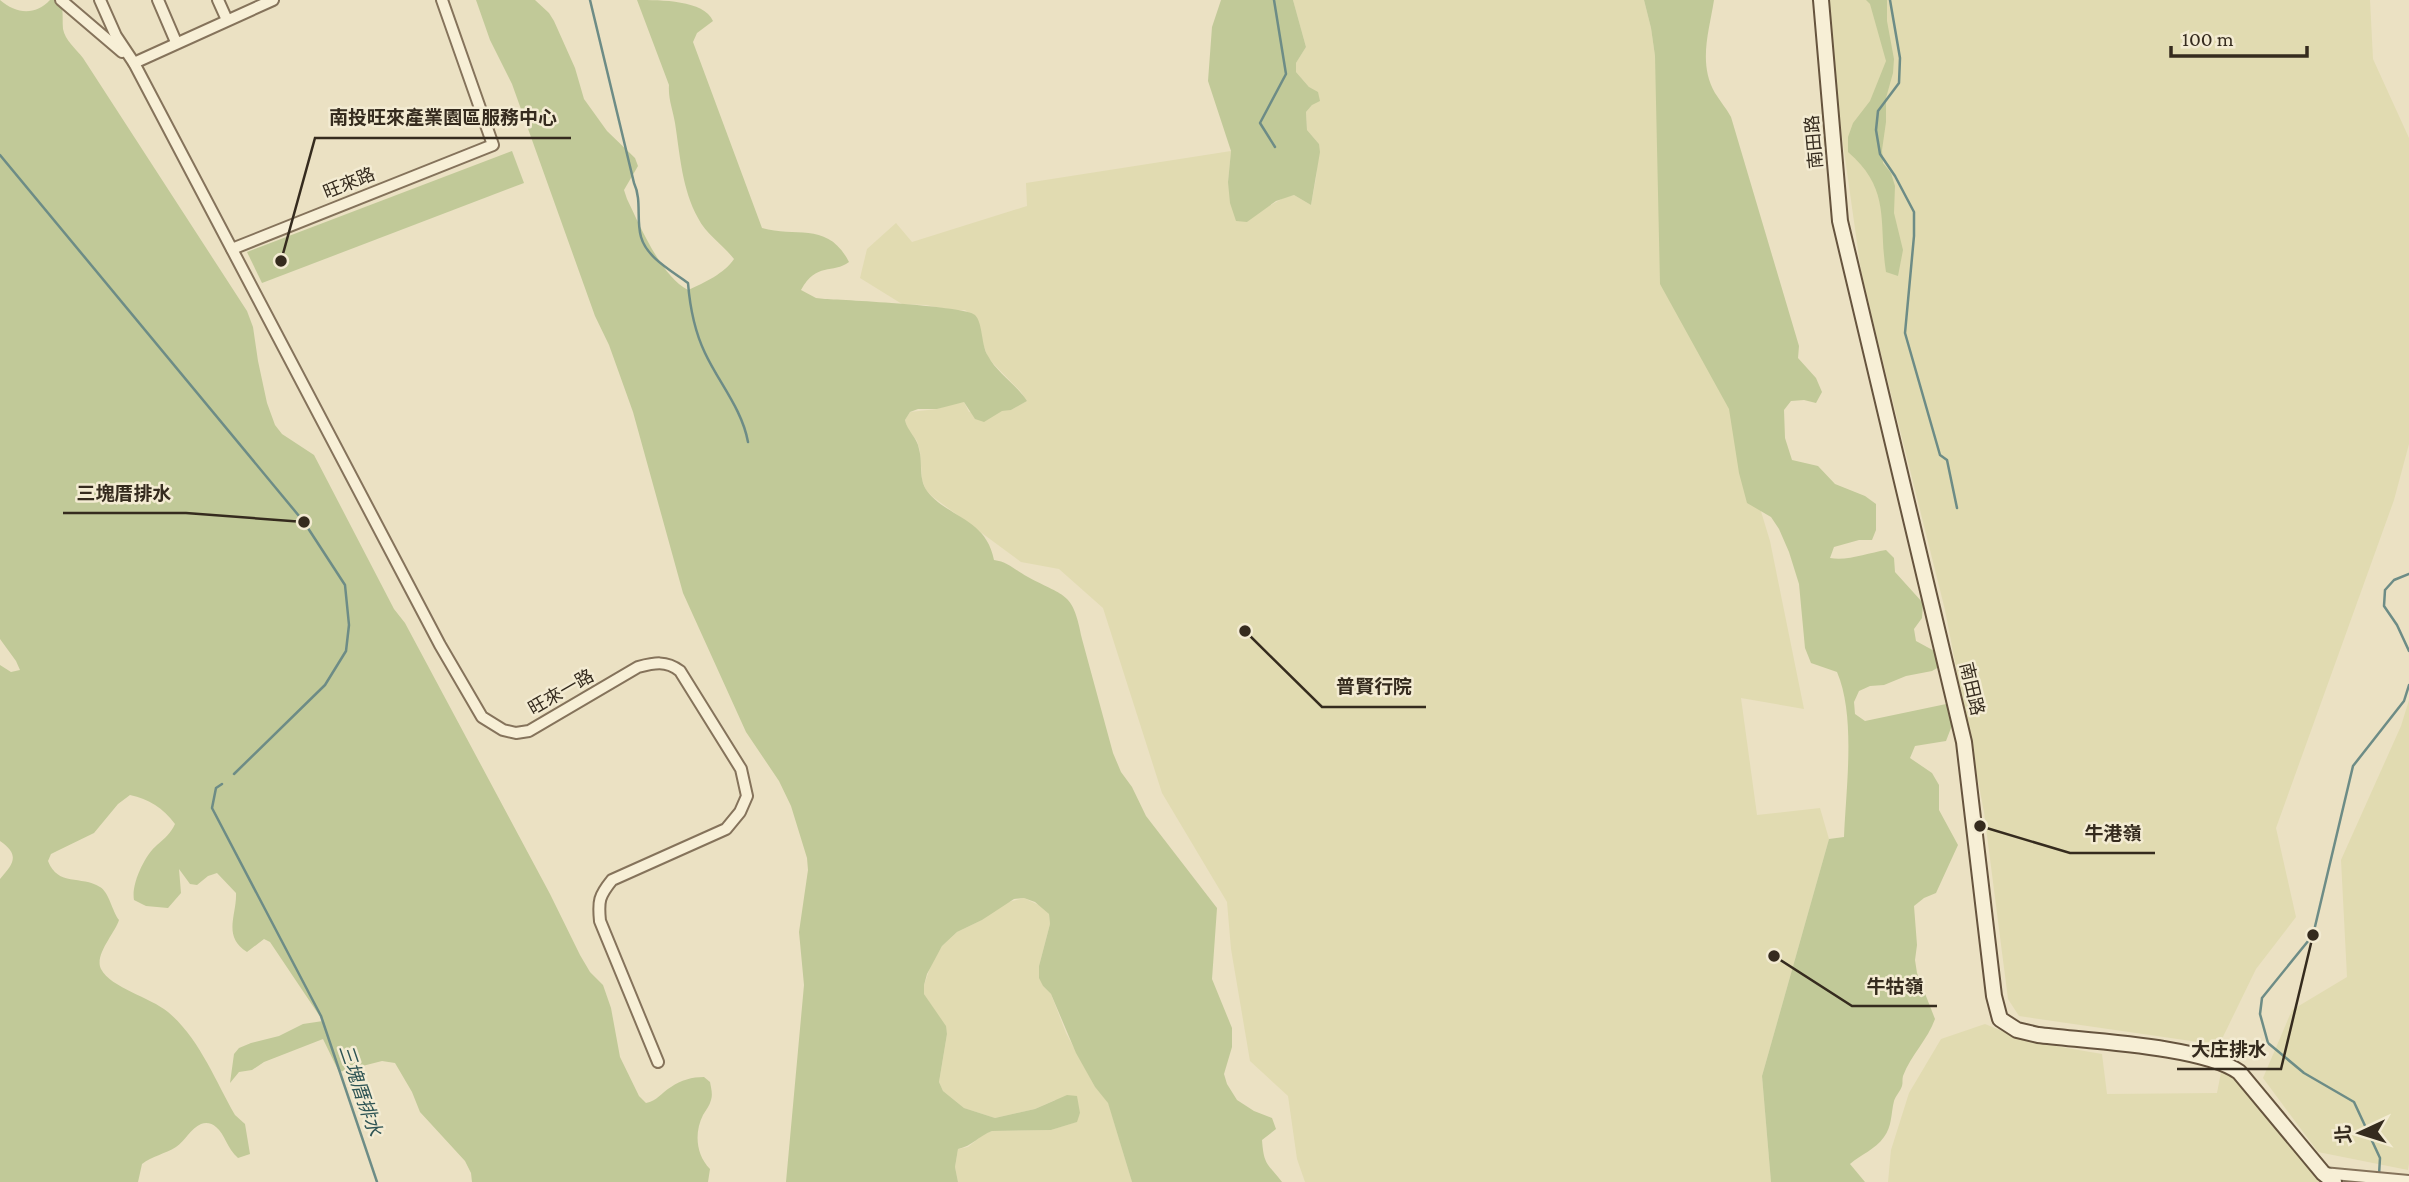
<svg xmlns="http://www.w3.org/2000/svg" width="2409" height="1182" font-family="'Crimson Pro','Noto Sans TC',serif">
  <style>
    .farmland { fill: #e1dbb1 }
    .green { fill: #c1c998 }
    .lines { fill: none; stroke-linecap: round; stroke-linejoin: round }
    .stream { stroke: #6d8c86; stroke-width: 2.5 }
    .minor-casing { stroke: #85735b; stroke-width: 14 }
    .secondary-casing { stroke: #66543e; stroke-width: 18 }
    .minor { stroke: #f7efd6; stroke-width: 10 }
    .secondary { stroke: #f7efd6; stroke-width: 14 }
    .labels { text-anchor: middle; stroke-width: 5; stroke-linejoin: round; paint-order: stroke }
    .street-label { font-size: 18px; fill: #352b1e; stroke: #f3ebd2 }
    .water-label { font-size: 19px; font-style: italic; fill: #2e5454; stroke: #f3ebd2 }
    .leader { fill: none; stroke: #352b1e; stroke-width: 2.5 }
    .callout-dot { fill: #352b1e; stroke: #f3ebd2; stroke-width: 2.5 }
    .callout-label { font-size: 19px; text-anchor: middle; font-weight: bold; fill: #352b1e; stroke: #f3ebd2; stroke-width: 5; stroke-linejoin: round; paint-order: stroke }
  </style>
  <rect width="100%" height="100%" fill="#ebe1c3"/>
  <g class="farmland">
    <path d="M1293,0H1644L1651,28L1655,56L1718,370L1770,541L1804,709L1741,698L1757,815L1820,808L1829,839L1762,1076L1771,1182H1305L1297,1159L1288,1096L1250,1061L1231,949L1227,902L1162,793L1103,608L1059,569L1021,562L933,497L926,490L922,480L920,451L917,441L907,428L905,420L910,412L937,409L955,403L964,402L969,412L1011,410L1027,401L1021,392L988,358L981,337L978,320L965,310H952L926,305L902,304L860,278L867,249L896,223L912,242L1027,206L1026,183L1231,151L1228,182L1247,222L1260,211L1285,197L1294,195L1311,205L1316,178L1319,144L1307,130L1306,112L1312,105L1309,87L1296,72V63L1306,47Z"/>
    <path d="M1827,0H2370L2373,59L2409,138V444L2394,500L2276,828L2296,917L2256,969L2219,1045L2019,1016L2008,999L1984,812L1945,610L1862,278L1834,80Z"/>
    <path d="M2409,700V1164L2408,1170L2318,1152L2263,1078L2292,1010L2347,977L2341,860L2401,726Z"/>
    <path d="M1024,898L1043,907L1049,914L1050,924L1039,966L1043,986L1051,994L1066,1033L1095,1087L1108,1102L1132,1182H958L955,1167L958,1149L968,1147L984,1134L992,1131L1051,1130L1076,1122L1080,1113L1055,1100L1035,1109L995,1118L964,1108L943,1091L939,1082L947,1034L945,1026L924,994V985L931,965L942,946L957,932L982,920L1005,903Z"/>
    <path d="M1985,1024L2026,1041L2102,1054L2107,1094L2217,1093L2224,1057L2326,1182H1888L1891,1150L1909,1093L1941,1039Z"/>
  </g>
  <g class="green">
    <path d="M0,0C16,14 35,16 50,0H60C64,10 62,18 63,29C65,40 76,49 83,58L247,311L253,327L258,361L267,403L275,425L282,434L314,455L394,609L405,623L550,894L580,955L590,972L603,985L611,1008L620,1057L639,1096L646,1103C657,1101 661,1093 671,1087C681,1080 692,1077 704,1077L710,1082C711,1088 713,1094 711,1100C710,1105 706,1110 703,1115C694,1133 696,1155 710,1169L708,1182H472L471,1173L465,1161L420,1112L412,1092L395,1063L382,1061L339,1072L323,1039L264,1062L252,1070L239,1072L230,1083L234,1054L239,1048L251,1043L279,1036L303,1024L323,1021L270,942L264,939L247,952C222,936 237,915 236,893L217,873L208,876L197,885L190,884L179,869L181,893L168,908L146,906L134,900C131,884 145,855 157,845C165,838 171,833 175,824C163,808 149,799 130,795L118,804L94,833L57,851L51,854L48,861C58,887 81,875 100,887C109,892 112,911 119,920C115,933 94,955 101,969C111,988 150,997 168,1012C199,1038 215,1080 235,1115L245,1124L250,1154L238,1158C227,1149 225,1134 216,1127C212,1123 206,1122 201,1124C191,1128 185,1141 176,1147C165,1154 152,1156 142,1164L138,1182H0V879C14,863 20,855 0,841V665L11,672L20,670L16,661L0,639Z"/>
    <path d="M476,0H535L549,13L554,21L575,68L584,99L607,131L635,158L638,166L624,190L627,199C640,226 661,276 688,290C704,283 725,273 734,259C723,245 706,234 698,218C682,189 680,155 675,123C673,110 668,99 669,85L637,0C661,0 704,0 713,21L697,33L693,42L762,228C797,238 828,221 849,262C833,274 816,262 801,290L816,298L825,299C846,300 966,306 975,315C983,323 981,345 988,356C997,373 1016,384 1027,401L1011,410L1002,411L984,422L975,419L964,402L937,409H918L910,412L905,420C907,431 917,437 919,449C923,463 918,478 927,491C948,518 986,518 994,560C1009,562 1016,571 1028,577C1067,598 1073,592 1082,639L1113,753L1121,772L1132,787L1146,816L1217,908L1212,979L1232,1028V1047L1224,1074L1227,1084L1237,1100L1254,1111L1272,1118L1276,1129L1262,1140C1264,1167 1268,1163 1282,1182H1132L1108,1103L1095,1087L1076,1053L1051,994L1043,986L1039,978V966L1050,924L1049,914L1035,902L1024,898L1014,899L982,920L957,932L942,946L927,974L924,985V994L946,1026L947,1034L939,1082L943,1091L964,1108L995,1118L1035,1109L1067,1095L1077,1096L1080,1113L1077,1122L1051,1130L992,1131C979,1136 972,1146 958,1149L955,1167L958,1182H786L804,985L799,932L808,870L807,858L791,806L779,781L746,732L683,593L633,412L609,345L595,316L512,84L490,40Z"/>
    <path d="M1221,0H1293L1306,47L1296,63V72L1309,87L1318,92L1320,101L1312,105L1306,112L1307,130L1319,144L1320,152L1311,205L1294,195L1276,201L1247,222L1236,221L1230,203L1228,182L1231,151L1208,81L1212,27Z"/>
    <path d="M1644,0H1714C1709,32 1698,63 1715,93C1720,101 1726,108 1731,117L1799,346L1798,358L1816,378L1822,392L1816,403L1804,400L1791,401L1784,410L1785,438L1792,460L1818,466L1835,484L1865,496L1876,504V530L1872,540H1859L1834,547L1830,558C1848,561 1868,553 1886,550L1894,558L1895,572L1923,603L1922,618L1914,629L1916,641L1938,653L1944,664L1932,671L1906,676L1884,685L1870,686L1859,691L1854,702L1855,714L1865,721L1951,703V728L1946,741L1915,746L1910,758L1932,773L1939,785V810L1958,845L1936,893L1924,898L1914,906L1917,945L1915,960L1917,973L1935,1019C1928,1039 1911,1055 1903,1076C1902,1079 1903,1083 1902,1086C1900,1092 1896,1095 1894,1101C1891,1113 1892,1127 1884,1137C1875,1150 1861,1154 1850,1164L1865,1182H1771L1762,1076L1829,839L1844,837C1846,788 1856,716 1837,672L1811,663L1805,648L1799,584L1789,552L1779,529L1771,517L1747,503L1739,473L1729,409L1660,284L1655,56L1651,28Z"/>
    <path d="M1866,0H1887V21L1894,59L1893,73L1886,98V122L1882,150L1883,163L1891,173L1895,186L1894,213L1903,250L1898,276L1886,272C1878,222 1892,190 1848,152V137L1853,123L1870,101L1886,61L1870,4Z"/>
    <path d="M512,151L524,183L262,283L247,252Z"/>
  </g>
  <g class="lines">
    <g class="stream">
      <path d="M590,0L634,183C642,200 636,220 641,237C647,258 672,271 688,283C690,308 694,330 705,353C719,383 742,409 748,442"/>
      <path d="M1274,0L1286,74L1260,123L1275,147"/>
      <path d="M1890,0L1900,58L1899,83L1878,111L1876,130L1880,154L1895,176L1914,212V236L1905,333L1940,455L1947,460L1957,508"/>
      <path d="M0,155L304,522L345,585L349,625L346,651L325,685L234,774"/>
      <path d="M2409,574L2394,580L2385,590L2384,606L2397,625L2409,651"/>
      <path d="M222,784L216,788L212,808L321,1016L377,1182"/>
      <path d="M2379,1175L2380,1158L2354,1102L2304,1073L2268,1043L2260,1014L2262,998L2313,935L2353,766L2404,701L2409,685"/>
    </g>
    <g class="minor-casing">
      <g id="minor">
        <path d="M61,0L122,52"/>
        <path d="M100,0L116,36L134,63L440,645L482,717L503,730L516,733L529,731L638,667C654,663 666,660 680,671L741,769L747,796L740,812L726,829L612,880C599,896 598,901 600,921L658,1062"/>
        <path d="M158,0L176,42"/>
        <path d="M218,0L227,20"/>
        <path d="M134,63L273,0"/>
        <path d="M232,249L493,145L442,0"/>
        <path d="M2323,1173L2409,1181"/>
      </g>
    </g>
    <g class="secondary-casing">
      <path id="secondary" d="M1821,0L1840,221L1964,742L1994,996L2000,1019L2017,1030L2038,1035C2086,1041 2203,1046 2239,1072L2323,1173L2334,1182"/>
    </g>
    <use href="#minor" class="minor"/>
    <use href="#secondary" class="secondary"/>
  </g>
  <g class="labels">
    <g class="street-label">
      <text transform="translate(1814 142) rotate(-95)" y="6">南田路</text>
      <text transform="translate(349 183) rotate(-22)" y="6">旺來路</text>
      <text transform="translate(1972 689) rotate(77)" y="6">南田路</text>
      <text transform="translate(561 692) rotate(-30)" y="6">旺來一路</text>
    </g>
    <g class="water-label">
      <text transform="translate(361 1090) rotate(71)" y="7">三塊厝排水</text>
    </g>
  </g>
  <path class="leader" d="M281 261L315 138H571M304 522L186 513H63M1245 631L1322 707H1426M1980 826L2070 853H2155M1774 956L1852 1006H1937M2313 935L2281 1069H2177"/>
  <g class="callout-dot">
    <circle cx="281" cy="261" r="7"/>
    <circle cx="304" cy="522" r="7"/>
    <circle cx="1245" cy="631" r="7"/>
    <circle cx="1980" cy="826" r="7"/>
    <circle cx="1774" cy="956" r="7"/>
    <circle cx="2313" cy="935" r="7"/>
  </g>
  <g class="callout-label">
    <text x="443" y="124">南投旺來產業園區服務中心</text>
    <text x="124" y="500">三塊厝排水</text>
    <text x="1374" y="693">普賢行院</text>
    <text x="2113" y="840">牛港嶺</text>
    <text x="1895" y="993">牛牯嶺</text>
    <text x="2229" y="1056">大庄排水</text>
  </g>
  <g transform="translate(2360 1133) rotate(266)" stroke="#f3ebd2" stroke-width="5" paint-order="stroke">
  <path d="M0-5L12 26L0 18L-12 26Z" fill="#352b1e"/>
  <text y="-10" font-size="19" font-weight="bold" text-anchor="middle" fill="#352b1e">北</text>
  </g>
  <path d="M2171 46v10h136v-10" fill="none" stroke="#352b1e" stroke-width="3.5"/>
  <text x="2182" y="46" font-size="21" fill="#352b1e" stroke="#f3ebd2" stroke-width="5" paint-order="stroke">100 m</text>
</svg>
